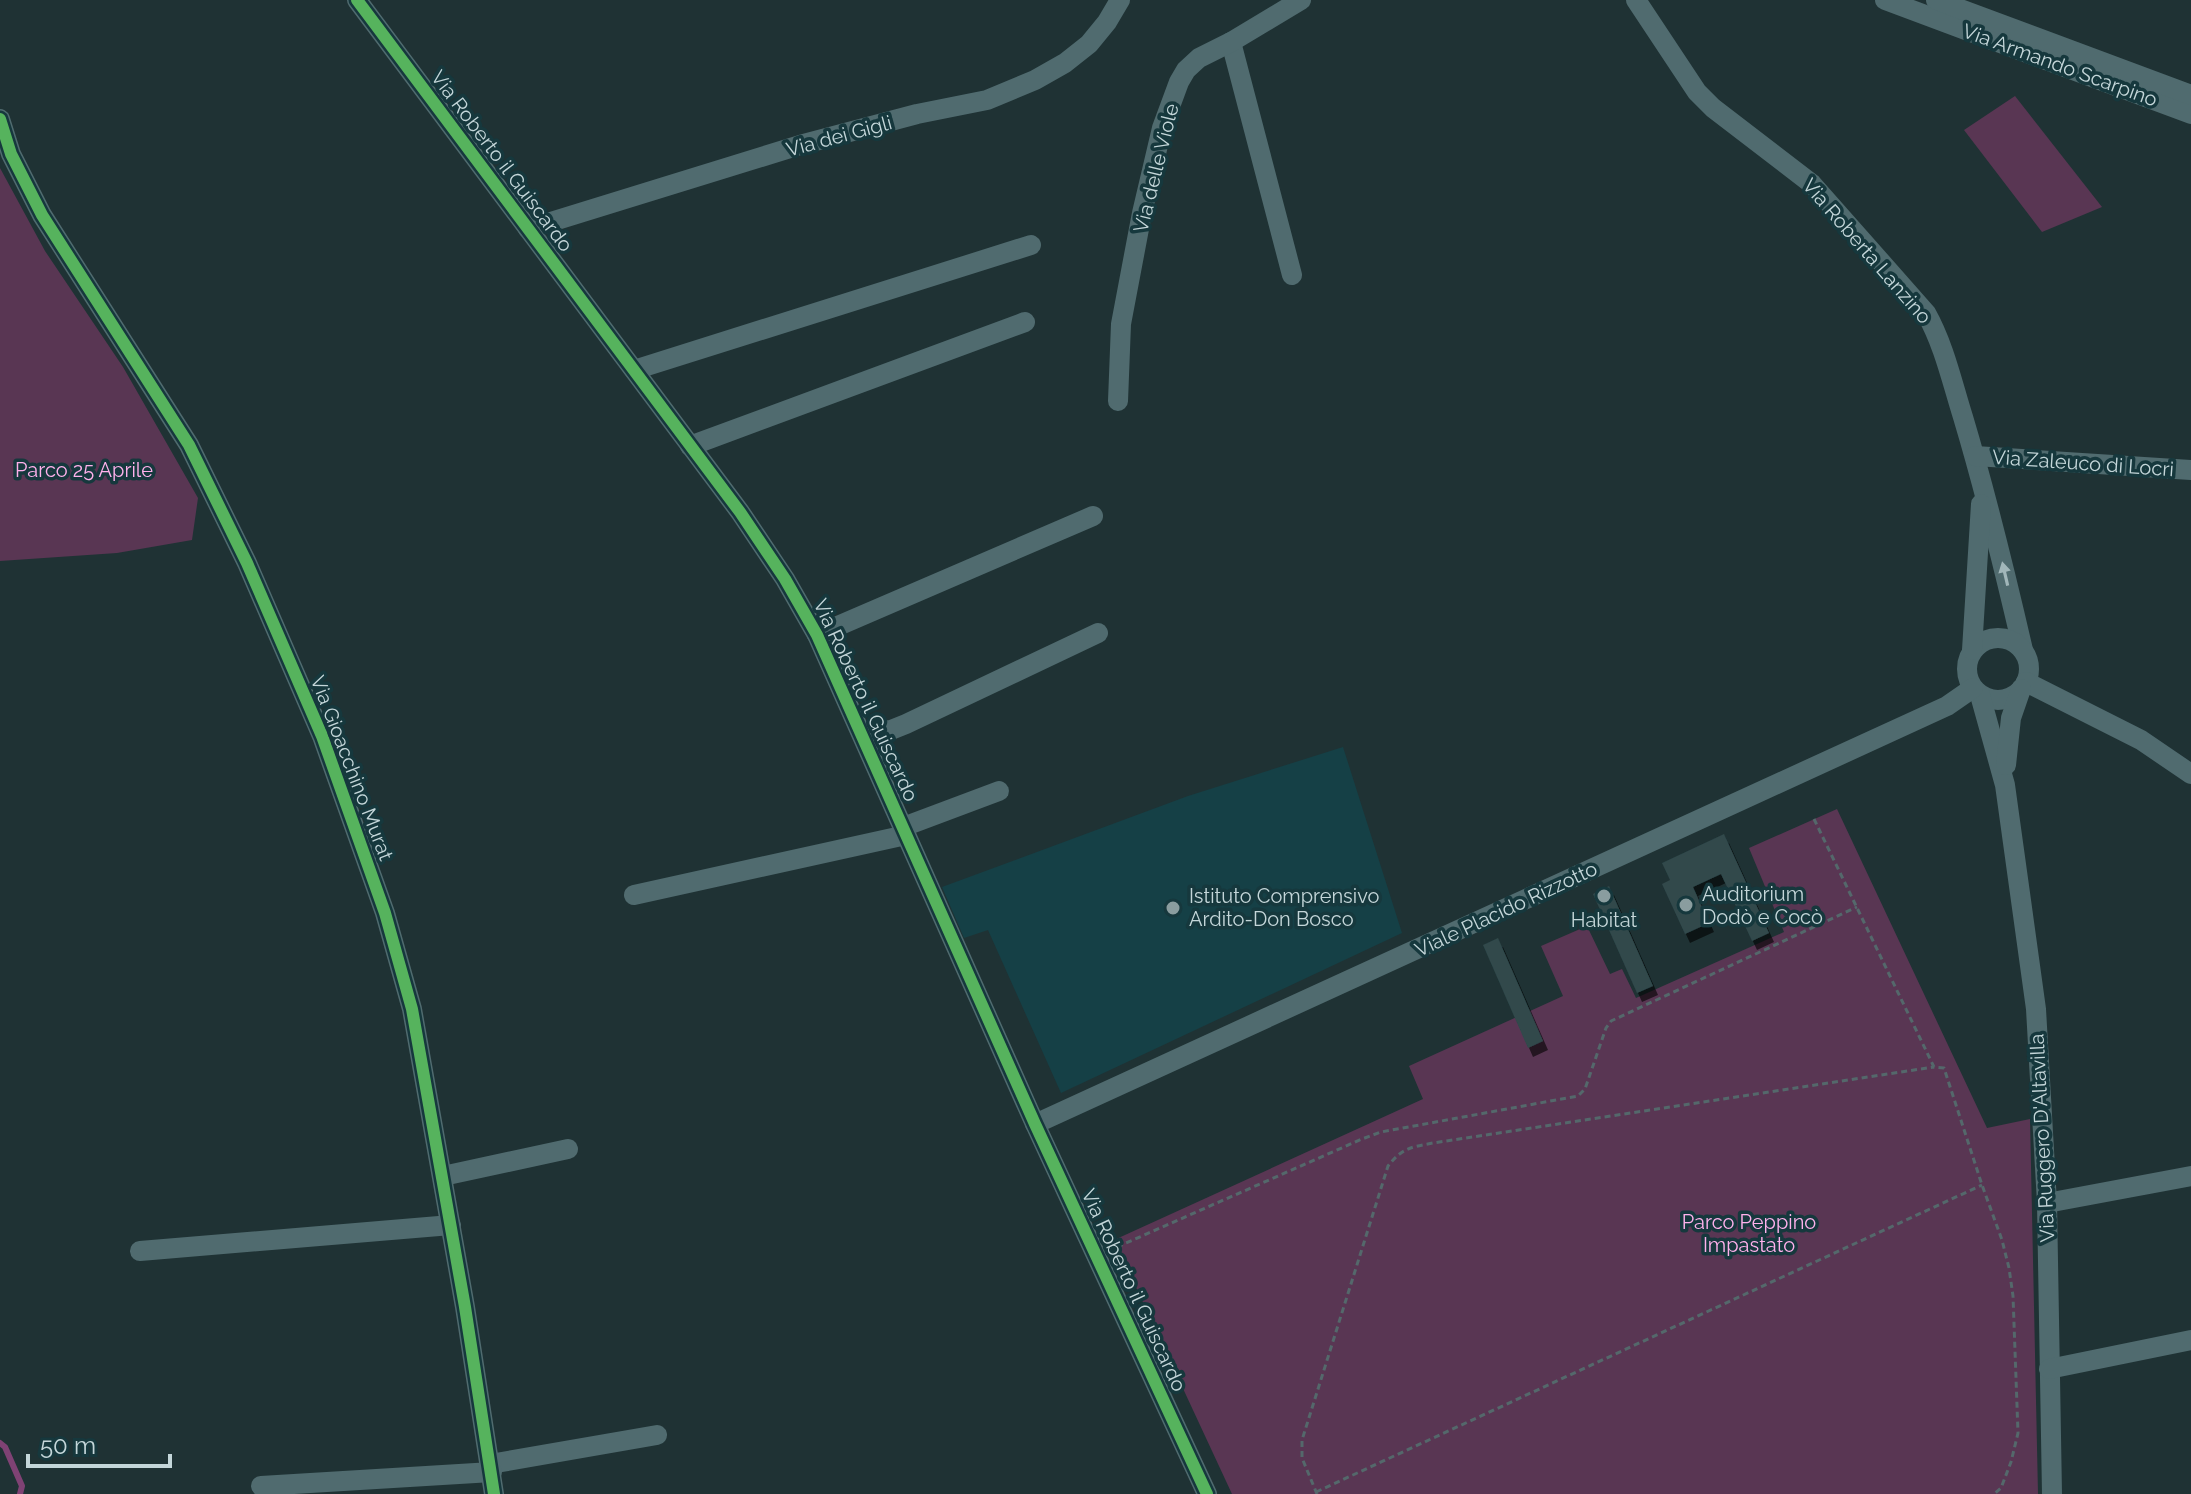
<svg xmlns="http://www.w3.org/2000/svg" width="2191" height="1494" font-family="Raleway,sans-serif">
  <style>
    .built { fill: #154046 }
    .green { fill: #593653 }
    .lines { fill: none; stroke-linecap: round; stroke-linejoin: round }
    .stream { stroke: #7f4274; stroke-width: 6 }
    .building { fill: #30484b; filter: url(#shadow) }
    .path { stroke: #54686b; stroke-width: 3; stroke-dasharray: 6 4; stroke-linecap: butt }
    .minor { stroke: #506b6f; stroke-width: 20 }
    .cycleway-casing { stroke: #16383d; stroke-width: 17 }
    .cycleway { stroke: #56b35d; stroke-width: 12 }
    .oneway { fill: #a1b6b9 }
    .poi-dot { fill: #8a9d9f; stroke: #16383d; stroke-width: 3 }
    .labels { text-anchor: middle; stroke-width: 7; stroke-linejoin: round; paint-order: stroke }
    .street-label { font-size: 20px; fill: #c4d6d9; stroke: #16383d }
    .park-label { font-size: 20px; fill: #ffb1ec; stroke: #16383d }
    .poi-label { font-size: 20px; fill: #c4d6d9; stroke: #16383d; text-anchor: start }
  </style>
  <defs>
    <filter id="shadow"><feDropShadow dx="5" dy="9" stdDeviation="0" flood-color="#0009"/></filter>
  </defs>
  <rect width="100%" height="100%" fill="#1f3234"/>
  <path class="built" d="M1343,747L1402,933L1061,1093L988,930L964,938L942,887L1188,796Z"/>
  <g class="green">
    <path d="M2015,96L2102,207L2042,232L1964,130Z"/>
    <path d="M0,168L45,251L123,367L198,498L192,540L117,553L0,561Z"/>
    <path d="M1837,809L1987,1128L2030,1119L2038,1494H1232L1114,1240L1423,1099L1409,1066L1563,996L1541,946L1587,926L1610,974L1622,969L1636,998L1784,932L1749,848Z"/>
  </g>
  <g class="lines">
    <path class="stream" d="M0,1443L5,1447L22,1486L20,1494"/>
  </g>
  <g class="building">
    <path d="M1724,834L1769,933L1752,941L1721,874L1693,887L1709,923L1685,934L1662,884L1670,880L1662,863Z"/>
    <path d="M1609,886L1653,986L1637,993L1593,894Z"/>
    <path d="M1498,938L1543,1041L1528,1048L1483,945Z"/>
  </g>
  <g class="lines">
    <g class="path">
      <path d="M1814,819L1934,1067L1944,1068L1982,1185L2002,1240L2009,1268L2013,1296L2018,1433L2011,1462L2001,1488L1994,1494"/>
      <path d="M1117,1247L1362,1139L1381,1132L1578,1096L1585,1089L1606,1028L1611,1021L1857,907"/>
      <path d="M1316,1492L1982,1185"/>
      <path d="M1317,1494L1302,1458V1440L1388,1166C1402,1148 1411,1147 1433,1143L1934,1067"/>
    </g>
    <g class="minor">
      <path d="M357,0L740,512L785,579L817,635L1035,1124L1207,1494"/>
      <path d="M1636,0L1697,92L1713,108L1812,184L1926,313C1944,345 1952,382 1963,417C1986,494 2005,572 2023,650"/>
      <path d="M1885,0L2191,114"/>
      <path d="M1936,0L2191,95"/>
      <path d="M1231,42L1292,275"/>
      <path d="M0,119L11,154L42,215L189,445L247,563L322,736L385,913L412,1009L465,1307L494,1494"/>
      <path d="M528,229L800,145L917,114L987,100L1035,80L1065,63L1089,44L1107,22L1120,0"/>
      <path d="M634,370L1031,245"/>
      <path d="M1118,401L1121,324L1142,213L1162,128L1179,82L1186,70L1199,58L1231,42L1301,0"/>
      <path d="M690,446L1025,322"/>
      <path d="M1975,456L2191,470"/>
      <path d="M817,635L1093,516"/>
      <circle cx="1998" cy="669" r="31"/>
      <path d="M1972,650L1981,504"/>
      <path d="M2026,682L2141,740L2191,774"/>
      <path d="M1980,695L2005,785L2036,1009L2047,1203L2052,1494"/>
      <path d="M862,734L891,730L906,724L1098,633"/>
      <path d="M2006,765L2011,718L2021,689"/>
      <path d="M903,827L999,791"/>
      <path d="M634,895L906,835"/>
      <path d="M1035,1124L1947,706L1973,688"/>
      <path d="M443,1176L568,1149"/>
      <path d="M2047,1203L2191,1176"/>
      <path d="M140,1251L451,1225"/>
      <path d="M2049,1369L2191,1340"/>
      <path d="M490,1464L657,1435"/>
      <path d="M261,1486L492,1472"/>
    </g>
    <g class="cycleway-casing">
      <g id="cycleway">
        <path d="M357,0L740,512L785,579L817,635L1035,1124L1207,1494"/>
        <path d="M0,119L11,154L42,215L189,445L247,563L322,736L385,913L412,1009L465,1307L494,1494"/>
      </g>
    </g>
    <use href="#cycleway" class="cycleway"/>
  </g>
  <defs><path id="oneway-solid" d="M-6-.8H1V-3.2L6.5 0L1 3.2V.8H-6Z" transform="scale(2)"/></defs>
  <use class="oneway" href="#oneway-solid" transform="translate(2005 574) rotate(-103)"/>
  <g class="poi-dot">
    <circle cx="1604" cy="896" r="8"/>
    <circle cx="1686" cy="905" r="8"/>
    <circle cx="1173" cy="908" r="8"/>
  </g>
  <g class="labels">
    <g class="street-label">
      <text transform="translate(2060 65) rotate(20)" y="7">Via Armando Scarpino</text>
      <text transform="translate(839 136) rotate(-15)" y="7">Via dei Gigli</text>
      <text transform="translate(502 161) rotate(53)" y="7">Via Roberto il Guiscardo</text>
      <text transform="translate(1156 168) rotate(-76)" y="7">Via delle Viole</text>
      <text transform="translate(1867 251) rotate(49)" y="7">Via Roberta Lanzino</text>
      <text transform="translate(2083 463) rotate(4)" y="7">Via Zaleuco di Locri</text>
      <text transform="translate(866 700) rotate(65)" y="7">Via Roberto il Guiscardo</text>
      <text transform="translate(352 768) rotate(69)" y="7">Via Gioacchino Murat</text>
      <text transform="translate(1506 909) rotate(-25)" y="7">Viale Placido Rizzotto</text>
      <text transform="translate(2042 1138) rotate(-93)" y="7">Via Ruggero D'Altavilla</text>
      <text transform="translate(1134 1290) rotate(65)" y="7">Via Roberto il Guiscardo</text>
    </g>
    <g class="park-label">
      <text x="84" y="477">Parco 25 Aprile</text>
      <text x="1749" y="1229">Parco Peppino<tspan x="1749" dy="23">Impastato</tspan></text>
    </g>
    <g class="poi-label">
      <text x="1702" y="901">Auditorium<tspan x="1702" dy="23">Dodò e Cocò</tspan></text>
      <text x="1189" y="903">Istituto Comprensivo<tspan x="1189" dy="23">Ardito-Don Bosco</tspan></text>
      <text x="1604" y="927" text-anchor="middle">Habitat</text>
    </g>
  </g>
  <path d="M28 1454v12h142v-12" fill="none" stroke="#c4d6d9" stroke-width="4"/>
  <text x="40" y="1454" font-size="24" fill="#c4d6d9" stroke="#16383d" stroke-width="6" paint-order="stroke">50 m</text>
</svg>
